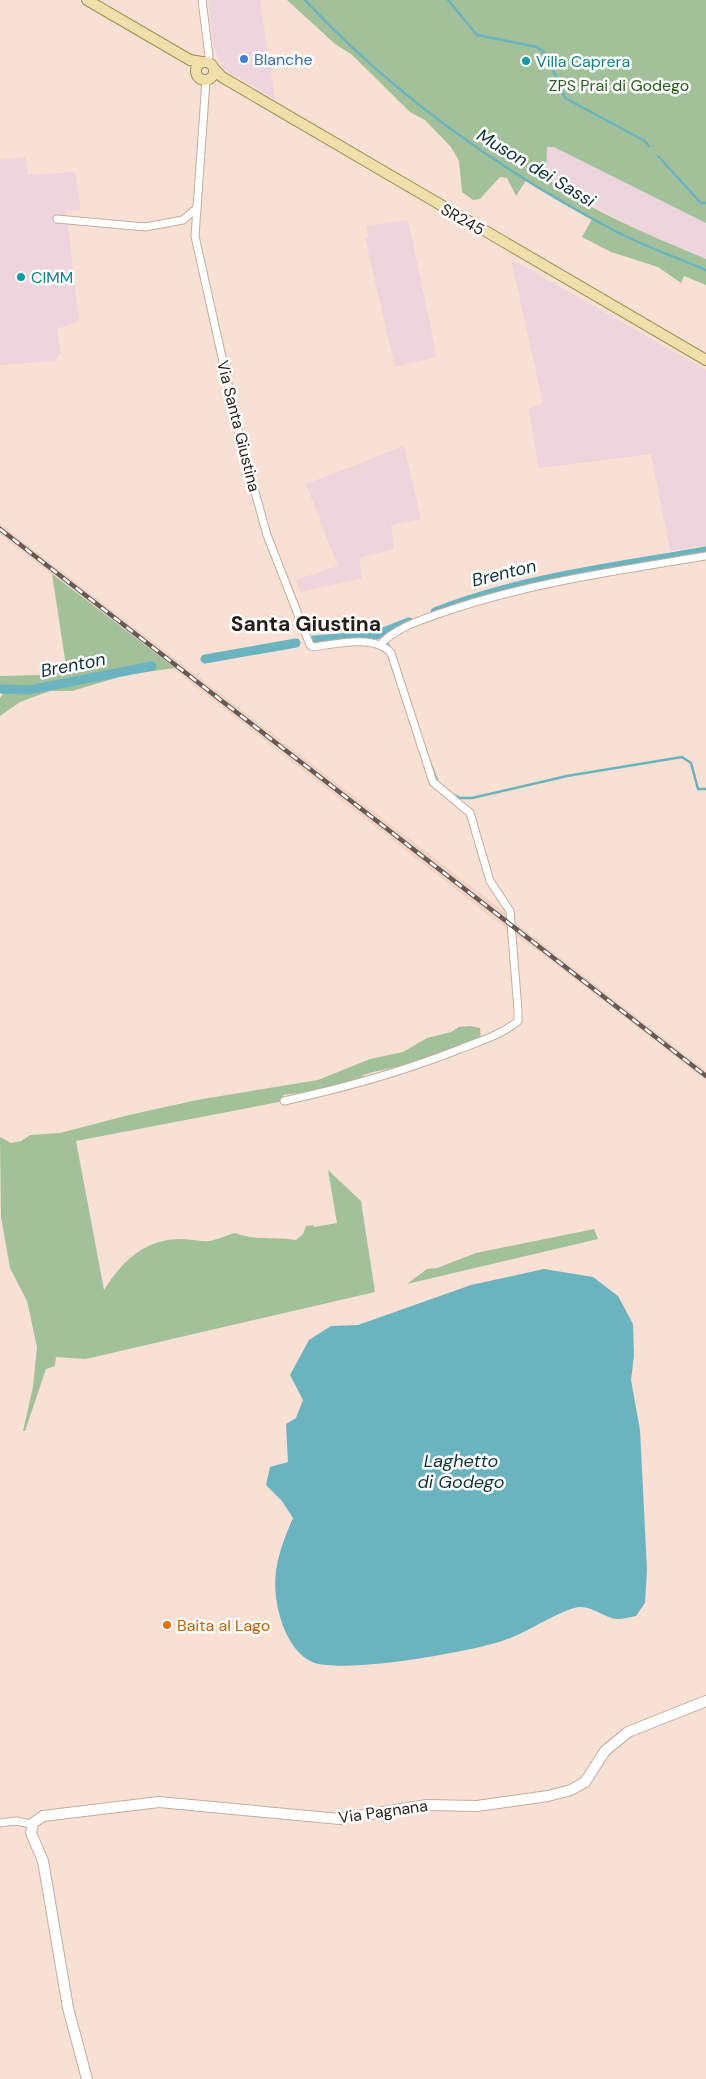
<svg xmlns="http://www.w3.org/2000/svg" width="706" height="2079" font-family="'DM Sans',sans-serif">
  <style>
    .built { fill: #f2d3c4 }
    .industrial { fill: #edd4dd }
    .green { fill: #a2c19b }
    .water { fill: #6ab3bf }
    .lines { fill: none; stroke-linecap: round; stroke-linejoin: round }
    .stream { stroke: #6ab3bf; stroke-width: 2.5 }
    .canal { stroke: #6ab3bf; stroke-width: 9 }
    .street-casing { stroke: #c3ada1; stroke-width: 9 }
    .secondary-casing { stroke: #c3ada1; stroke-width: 12 }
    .primary-casing { stroke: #a38c54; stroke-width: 12 }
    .street { stroke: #fff; stroke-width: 7 }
    .secondary { stroke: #fff; stroke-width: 10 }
    .primary { stroke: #f0deab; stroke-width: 10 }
    .rail-casing { stroke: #675953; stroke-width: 4.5 }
    .rail { stroke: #fff; stroke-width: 2.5; stroke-dasharray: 8; stroke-linecap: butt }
    .shop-dot { fill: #3f7fe0; stroke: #fff; stroke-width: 2 }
    .culture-dot { fill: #0f9aa8; stroke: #fff; stroke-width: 2 }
    .food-dot { fill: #e8710a; stroke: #fff; stroke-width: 2 }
    .labels { text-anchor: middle; stroke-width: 5; stroke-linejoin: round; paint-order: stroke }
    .shop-label { font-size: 16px; fill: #366cbe; stroke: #fff; text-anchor: start }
    .culture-label { font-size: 16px; fill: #0d838f; stroke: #fff; text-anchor: start }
    .park-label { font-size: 16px; fill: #2a5b1f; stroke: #fff }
    .street-label { font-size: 16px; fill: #271e1a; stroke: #fff }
    .food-label { font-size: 16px; fill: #c56008; stroke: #fff; text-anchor: start }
    .water-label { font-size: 18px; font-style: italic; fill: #0e3338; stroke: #fff }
    .district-label { font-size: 21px; font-weight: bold; fill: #271e1a; stroke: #fff }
  </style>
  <rect width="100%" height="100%" fill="#f8e0d4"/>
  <g class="built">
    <path d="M0,524L507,914L508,930L0,534Z"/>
    <path d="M513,921L706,1071V1080L541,953L515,935Z"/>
  </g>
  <g class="industrial">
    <path d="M208,0H260L275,99L222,68L214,47Z"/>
    <path d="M547,147L577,148L706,207V259L637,229L563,190L536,171H546Z"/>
    <path d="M25,157L28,175L75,172L81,210L66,211L79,321L57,329L61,353L55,361L0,365V160Z"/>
    <path d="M408,220L437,357L395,367L365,238H369L366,226Z"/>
    <path d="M511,259L706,370V545L670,551L651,454L539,468L529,409L543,403Z"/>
    <path d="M404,446L421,519L391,525L394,549L359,558L362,578L301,592L296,580L338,566L306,484Z"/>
  </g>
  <g class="green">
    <path d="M287,0H706V223L554,147H547L546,171H536C586,210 648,234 706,259V285L684,276L681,283L658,267L611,252L582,237L592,219L557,200L527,179L516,196L507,178L500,177L480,199L473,200L462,192L459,161L451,147L425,120L410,112L351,54L335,44Z"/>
    <path d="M52,574L175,668L126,675L72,691H50L20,702L0,716V698L3,694L0,693V676L41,675L66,666Z"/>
    <path d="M470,1026L480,1028L481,1041L416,1063L373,1072L364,1075L354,1086L283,1095L284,1101L76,1141L104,1290C122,1261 145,1239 181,1239C190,1239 200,1242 209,1241C217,1240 227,1235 235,1233C255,1241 275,1236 296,1240L303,1234L306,1226L313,1225L314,1227L337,1223L328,1170L361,1201L375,1292L86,1359L56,1357L55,1366L46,1369L25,1431H23L33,1387L37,1347L27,1301L10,1268L1,1217L0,1137L11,1143L21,1141L30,1135L60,1133L129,1115L197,1100L318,1080L370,1059L403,1052L427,1038L451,1032L459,1027Z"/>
    <path d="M594,1229L598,1239L407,1284L427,1269L437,1268L476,1253Z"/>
  </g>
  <path class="water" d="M544,1269L593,1277L618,1296L633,1324L634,1356L631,1380L640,1430L647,1570L645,1603L636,1616C630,1617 623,1619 617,1619C603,1618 590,1603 574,1608C549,1616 527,1633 502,1641C464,1653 350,1673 315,1663C297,1657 286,1636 281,1620C269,1580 277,1555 293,1518L282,1501L266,1485L270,1467L288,1462L286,1424L296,1418L303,1400L290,1375L309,1340L331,1326L358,1325L471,1285Z"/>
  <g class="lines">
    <g class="stream">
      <path d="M305,0C395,97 502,172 619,233C647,247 677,258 706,270"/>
      <path d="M448,0L477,35L537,47L547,55L565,98L645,141L649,146"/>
      <path d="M658,156L701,203H706"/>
      <path d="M376,635L383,638L395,655"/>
      <path d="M429,760L438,783"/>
      <path d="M452,794L460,798H472L567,776L682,757L691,763L698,789H706"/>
    </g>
    <g class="canal">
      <path d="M435,612C521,578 615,567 706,551"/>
      <path d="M314,640L376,635L409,622"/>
      <path d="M205,659L296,643"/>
      <path d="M0,689L29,690L152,666"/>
    </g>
    <g class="street-casing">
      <g id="street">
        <path d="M202,0L209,56L208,63"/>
        <path d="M206,81L195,236L240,438L267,535L310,645L313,647C335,644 375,634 391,653L433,782L470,813L490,881L510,911L518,1010V1021C501,1035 480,1041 460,1049C402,1072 344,1088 284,1101"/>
        <path d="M57,219L145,227L183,220L197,208"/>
        <path d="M380,645C393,629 421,620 441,613C527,583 616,571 706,556"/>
        <path d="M0,1823L16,1821L31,1824"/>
      </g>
    </g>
    <g class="secondary-casing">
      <path id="secondary" d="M87,2079L68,2008L43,1861L31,1833L33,1823L43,1816L159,1802L340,1819L427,1805L477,1806L548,1796L571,1790L585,1782L605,1751L628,1732L706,1701"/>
    </g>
    <g class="primary-casing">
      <g id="primary">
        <path d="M87,0L190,60L202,62"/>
        <circle cx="205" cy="71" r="9"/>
        <path d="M214,69L222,77L706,360"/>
      </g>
    </g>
    <use href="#street" class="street"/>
    <use href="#secondary" class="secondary"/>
    <use href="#primary" class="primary"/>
    <g class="rail-casing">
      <path id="rail" d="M0,529L706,1076"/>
    </g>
    <use href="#rail" class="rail"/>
  </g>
  <circle class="shop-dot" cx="244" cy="59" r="5"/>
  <g class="culture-dot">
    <circle cx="526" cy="61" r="5"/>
    <circle cx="21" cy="277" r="5"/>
  </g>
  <circle class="food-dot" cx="167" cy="1625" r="5"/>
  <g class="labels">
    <g class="shop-label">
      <text x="254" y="65">Blanche</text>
    </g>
    <g class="culture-label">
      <text x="536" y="67">Villa Caprera</text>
      <text x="31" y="283">CIMM</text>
    </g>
    <g class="park-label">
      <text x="619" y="91">ZPS Prai di Godego</text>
    </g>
    <g class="street-label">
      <text transform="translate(463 219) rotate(30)" y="6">SR245</text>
      <text transform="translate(239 426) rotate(76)" y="6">Via Santa Giustina</text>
      <text transform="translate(383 1811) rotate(-8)" y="6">Via Pagnana</text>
    </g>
    <g class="food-label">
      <text x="177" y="1631">Baita al Lago</text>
    </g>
    <g class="water-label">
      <text transform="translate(536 168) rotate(31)" y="6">Muson dei Sassi</text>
      <text transform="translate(504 573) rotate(-14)" y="6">Brenton</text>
      <text transform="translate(73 665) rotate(-11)" y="6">Brenton</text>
      <text x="461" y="1467">Laghetto<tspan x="461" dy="21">di Godego</tspan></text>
    </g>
    <g class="district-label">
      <text x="306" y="631">Santa Giustina</text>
    </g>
  </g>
</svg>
